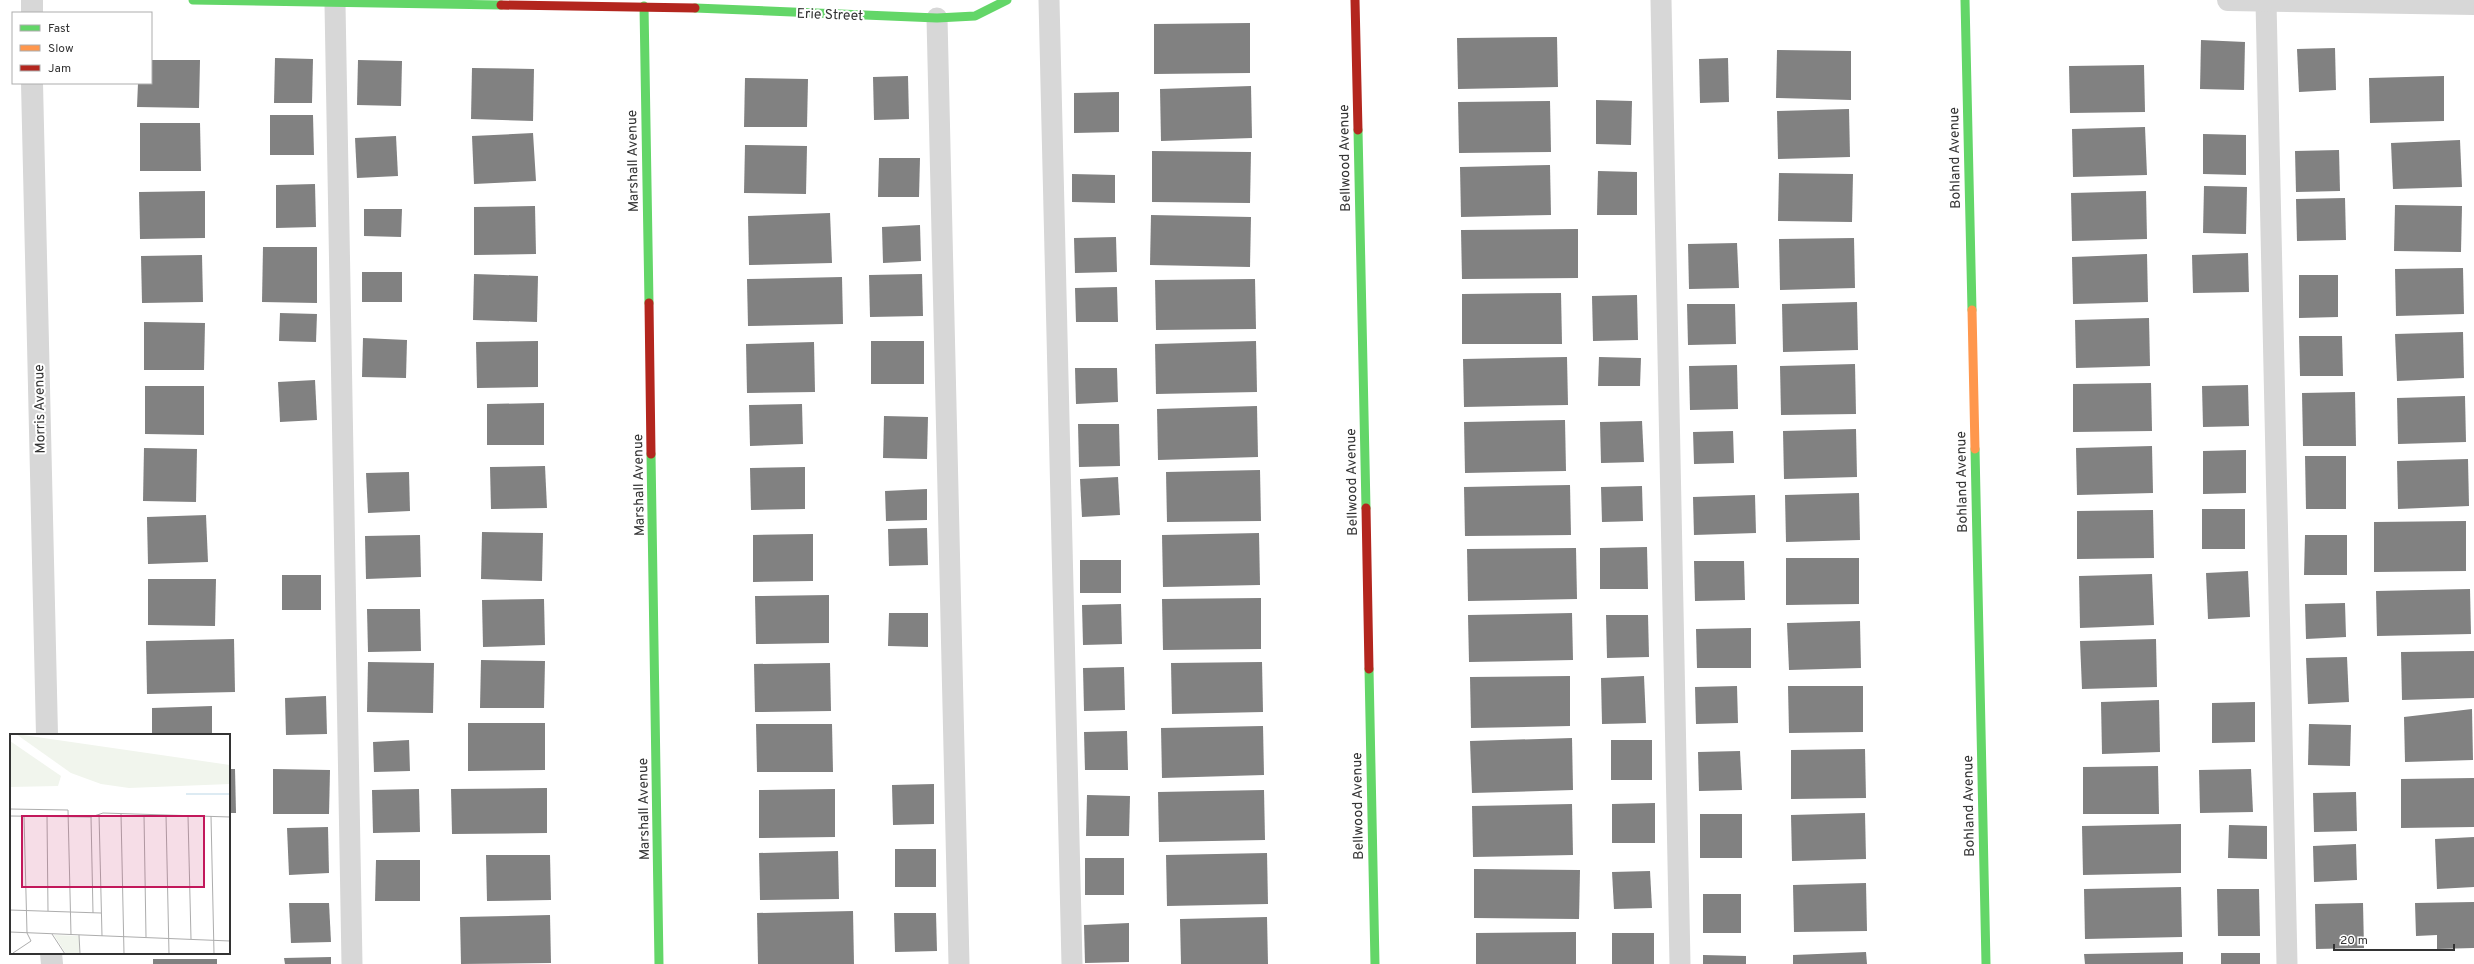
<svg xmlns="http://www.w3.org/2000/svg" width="2474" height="964" font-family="Overpass,sans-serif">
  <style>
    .building { fill: #818181 }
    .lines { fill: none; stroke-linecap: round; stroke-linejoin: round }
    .lane { stroke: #d7d7d7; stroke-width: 21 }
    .street { stroke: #d7d7d7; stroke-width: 22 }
    .fast { stroke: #63d668; stroke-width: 9 }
    .slow { stroke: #ff974d; stroke-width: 9 }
    .jam { stroke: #b3261e; stroke-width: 9 }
    .labels { text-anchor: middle; stroke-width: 4; stroke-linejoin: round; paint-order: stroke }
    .street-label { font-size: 14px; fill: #333; stroke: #fff }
    .inset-river { fill: none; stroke: #ddebf3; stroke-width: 2 }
    .inset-road { fill: none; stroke: #adadad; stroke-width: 1 }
    .view { fill: #c2185b; fill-opacity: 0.15; stroke: #c2185b; stroke-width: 2 }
    .inset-edge { fill: none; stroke: #333; stroke-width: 2 }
  </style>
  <rect width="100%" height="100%" fill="#fff"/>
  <g class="building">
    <path d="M1250,23V73L1154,74V24Z"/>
    <path d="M1557,37L1558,87L1458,89L1457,38Z"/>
    <path d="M2201,40L2245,42L2244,90L2200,89Z"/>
    <path d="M2335,48L2336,90L2299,92L2297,49Z"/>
    <path d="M1777,50L1851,51V100L1776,98Z"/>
    <path d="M275,58L313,59L312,103H274Z"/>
    <path d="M1728,58L1729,102L1700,103L1699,59Z"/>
    <path d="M151,60H200L199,108L137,107L138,83H151Z"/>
    <path d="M358,60L402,61L401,106L357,105Z"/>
    <path d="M2144,65L2145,112L2070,113L2069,66Z"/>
    <path d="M472,68L534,69L533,121L471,119Z"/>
    <path d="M908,76L909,119L874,120L873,77Z"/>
    <path d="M2444,76V121L2370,123L2369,78Z"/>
    <path d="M745,78L808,79L807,127H744Z"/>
    <path d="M1251,86L1252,138L1161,141L1160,89Z"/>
    <path d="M1119,92V132L1074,133V93Z"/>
    <path d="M1596,100L1632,101L1631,145L1596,144Z"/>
    <path d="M1550,101L1551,152L1459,153L1458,102Z"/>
    <path d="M1849,109L1850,157L1778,159L1777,111Z"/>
    <path d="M270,115H313L314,155H270Z"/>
    <path d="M140,123H200L201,171H140Z"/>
    <path d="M2145,127L2147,175L2073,177L2072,129Z"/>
    <path d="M533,133L536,181L474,184L472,136Z"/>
    <path d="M2203,134L2246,135V175L2203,174Z"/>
    <path d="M396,136L398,176L357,178L355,138Z"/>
    <path d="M2460,140L2462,187L2393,189L2391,143Z"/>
    <path d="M745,145L807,146L806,194L744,193Z"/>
    <path d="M2339,150L2340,191L2296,192L2295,151Z"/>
    <path d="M1152,151L1251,152L1250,203L1152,202Z"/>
    <path d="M879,158H920L919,197H878Z"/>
    <path d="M1550,165L1551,215L1461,217L1460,167Z"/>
    <path d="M1598,171L1637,172V215H1597Z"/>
    <path d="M1779,173L1853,174L1852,222L1778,221Z"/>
    <path d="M1072,174L1115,175V203L1072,202Z"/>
    <path d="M315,184L316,227L276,228V185Z"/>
    <path d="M2204,186L2247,187L2246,234L2203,233Z"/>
    <path d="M205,191V238L140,239L139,192Z"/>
    <path d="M2146,191L2147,239L2072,241L2071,193Z"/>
    <path d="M2345,198L2346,240L2297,241L2296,199Z"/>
    <path d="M2395,205L2462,206L2461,252L2394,251Z"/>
    <path d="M535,206L536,254L474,255V207Z"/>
    <path d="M364,209H402L401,237L364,236Z"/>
    <path d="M830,213L832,263L749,265L748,216Z"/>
    <path d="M1151,215L1251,217L1250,267L1150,265Z"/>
    <path d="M920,225L921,261L883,263L882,227Z"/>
    <path d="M1578,229V278L1462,279L1461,230Z"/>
    <path d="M1116,237L1117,272L1075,273L1074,238Z"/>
    <path d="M1854,238L1855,288L1780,290L1779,239Z"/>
    <path d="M1737,243L1739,288L1689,289L1688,244Z"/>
    <path d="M263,247H317V303L262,302Z"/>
    <path d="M2248,253L2249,292L2193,293L2192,255Z"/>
    <path d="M2147,254L2148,302L2073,304L2072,257Z"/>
    <path d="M202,255L203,302L142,303L141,256Z"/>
    <path d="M2463,268L2464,314L2396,316L2395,269Z"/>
    <rect x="362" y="272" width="40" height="30"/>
    <path d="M474,274L538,276L537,322L473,320Z"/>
    <path d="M922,274L923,316L870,317L869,275Z"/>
    <path d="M2299,275H2338V317L2299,318Z"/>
    <path d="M842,277L843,324L748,326L747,279Z"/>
    <path d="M1255,279L1256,329L1156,330L1155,280Z"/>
    <path d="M1117,287L1118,322H1076L1075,288Z"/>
    <path d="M1561,293L1562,344H1462V294Z"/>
    <path d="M1637,295L1638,340L1593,341L1592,296Z"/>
    <path d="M1857,302L1858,350L1783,352L1782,304Z"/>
    <path d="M1687,304H1735L1736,344L1688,345Z"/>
    <path d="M280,313L317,314L316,342L279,341Z"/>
    <path d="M2149,318L2150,366L2076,368L2075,320Z"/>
    <path d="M144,322L205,323L204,370H144Z"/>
    <path d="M2463,332L2464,378L2397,381L2395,334Z"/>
    <path d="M2299,336H2342L2343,376H2300Z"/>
    <path d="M363,338L407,340L406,378L362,377Z"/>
    <path d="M538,341V387L477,388L476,342Z"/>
    <rect x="871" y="341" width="53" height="43"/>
    <path d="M1256,341L1257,392L1156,394L1155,344Z"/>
    <path d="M814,342L815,392L747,393L746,344Z"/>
    <path d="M1567,357L1568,405L1464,407L1463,359Z"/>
    <path d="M1599,357L1641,358L1640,386H1598Z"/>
    <path d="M1855,364L1856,414L1781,415L1780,366Z"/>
    <path d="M1737,365L1738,409L1690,410L1689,366Z"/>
    <path d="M1075,368H1117L1118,402L1076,404Z"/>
    <path d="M315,380L317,420L280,422L278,382Z"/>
    <path d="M2151,383L2152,431L2073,432V384Z"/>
    <path d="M2248,385L2249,426L2203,427L2202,386Z"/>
    <path d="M145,386H204V435L145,434Z"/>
    <path d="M2355,392L2356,446H2303L2302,393Z"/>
    <path d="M2465,396L2466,442L2398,444L2397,398Z"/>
    <path d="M544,403V445H487V404Z"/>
    <path d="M802,404L803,444L750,446L749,405Z"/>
    <path d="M1257,406L1258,457L1158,460L1157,409Z"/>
    <path d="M884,416L928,417L927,459L883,458Z"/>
    <path d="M1565,420L1566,471L1465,473L1464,422Z"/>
    <path d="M1642,421L1644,462L1601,463L1600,422Z"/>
    <path d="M1078,424H1119L1120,466L1079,467Z"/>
    <path d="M1856,429L1857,477L1784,479L1783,431Z"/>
    <path d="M1733,431L1734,463L1694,464L1693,432Z"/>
    <path d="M2152,446L2153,493L2077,495L2076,448Z"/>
    <path d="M144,448L197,449L196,502L143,501Z"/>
    <path d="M2246,450V493L2203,494V451Z"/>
    <path d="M2305,456H2346V509H2306Z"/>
    <path d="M2468,459L2469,506L2398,509L2397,461Z"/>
    <path d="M545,466L547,508L491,509L490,467Z"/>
    <path d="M805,467V509L751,510L750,468Z"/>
    <path d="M1260,470L1261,521L1167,522L1166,472Z"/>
    <path d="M409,472L410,511L368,513L366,473Z"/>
    <path d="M1118,477L1120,515L1082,517L1080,479Z"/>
    <path d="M1570,485L1571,535L1465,536L1464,487Z"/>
    <path d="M1642,486L1643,521L1602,522L1601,487Z"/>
    <path d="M927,489V520L886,521L885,491Z"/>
    <path d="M1859,493L1860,540L1786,542L1785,495Z"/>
    <path d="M1755,495L1756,533L1694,535L1693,497Z"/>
    <rect x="2202" y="509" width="43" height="40"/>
    <path d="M2153,510L2154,558L2077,559V511Z"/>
    <path d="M206,515L208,562L148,564L147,517Z"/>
    <path d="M2466,521V571L2374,572V522Z"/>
    <path d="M927,528L928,565L889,566L888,529Z"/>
    <path d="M482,532L543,533L542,581L481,579Z"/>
    <path d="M1259,533L1260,585L1163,587L1162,535Z"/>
    <path d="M813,534V581L753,582V535Z"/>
    <path d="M420,535L421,577L366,579L365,536Z"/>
    <path d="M2305,535H2347V575H2304Z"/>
    <path d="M1647,547L1648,589H1600V548Z"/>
    <path d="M1576,548L1577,599L1468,601L1467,549Z"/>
    <path d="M1786,558H1859V604L1786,605Z"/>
    <rect x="1080" y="560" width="41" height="33"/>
    <path d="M1694,561H1744L1745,600L1695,601Z"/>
    <path d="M2248,571L2250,617L2208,619L2206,573Z"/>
    <path d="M2152,574L2154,625L2080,628L2079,576Z"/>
    <rect x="282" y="575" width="39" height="35"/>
    <path d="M148,579H216L215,626L148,625Z"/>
    <path d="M2470,589L2471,634L2377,636L2376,591Z"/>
    <path d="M829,595V643L756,644L755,596Z"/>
    <path d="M1261,598V649L1163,650L1162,599Z"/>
    <path d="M544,599L545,645L483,647L482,600Z"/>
    <path d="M2345,603L2346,637L2306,639L2305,604Z"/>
    <path d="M1121,604L1122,644L1083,645L1082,605Z"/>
    <path d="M367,609H420L421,651L368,652Z"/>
    <path d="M889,613H928V647L888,646Z"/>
    <path d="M1572,613L1573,660L1469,662L1468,615Z"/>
    <path d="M1606,615H1648L1649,657L1607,658Z"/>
    <path d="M1860,621L1861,668L1789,670L1787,623Z"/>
    <path d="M1751,628V668H1697L1696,629Z"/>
    <path d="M234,639L235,692L147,694L146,641Z"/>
    <path d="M2156,639L2157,687L2082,689L2080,641Z"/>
    <path d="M2474,651V698L2402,700L2401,652Z"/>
    <path d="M2347,657L2349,702L2308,704L2306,658Z"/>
    <path d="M481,660L545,661L544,708H480Z"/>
    <path d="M368,662L434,663L433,713L367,712Z"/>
    <path d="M1262,662L1263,712L1172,714L1171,663Z"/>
    <path d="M830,663L831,711L755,712L754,664Z"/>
    <path d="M1124,667L1125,710L1084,711L1083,668Z"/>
    <path d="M1570,676V726L1471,728L1470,677Z"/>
    <path d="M1644,676L1646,723L1602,724L1601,678Z"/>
    <path d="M1737,686L1738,723L1696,724L1695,687Z"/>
    <path d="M1788,686H1863V732L1789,733Z"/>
    <path d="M326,696L327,734L286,735L285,698Z"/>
    <path d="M2159,700L2160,752L2102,754L2101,702Z"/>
    <path d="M2255,702V742L2212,743V703Z"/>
    <path d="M212,706V735H152V708Z"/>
    <path d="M2472,709L2473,760L2405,762L2404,717Z"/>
    <path d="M468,723H545V770L468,771Z"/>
    <path d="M756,724H832L833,772H757Z"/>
    <path d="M2309,724L2351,725L2350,766L2308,765Z"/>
    <path d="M1263,726L1264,775L1162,778L1161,728Z"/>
    <path d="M1127,731L1128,770H1085L1084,732Z"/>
    <path d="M1572,738L1573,790L1472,793L1470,741Z"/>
    <path d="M409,740L410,771L374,772L373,742Z"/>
    <rect x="1611" y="740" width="41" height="40"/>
    <path d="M1865,749L1866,798L1791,799V750Z"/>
    <path d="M1740,751L1742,790L1699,791L1698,752Z"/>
    <path d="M2158,766L2159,814H2083V767Z"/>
    <path d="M229,769H235L236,813H229Z"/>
    <path d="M273,769L330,770L329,814H273Z"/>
    <path d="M2251,769L2253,812L2200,813L2199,770Z"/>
    <path d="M2474,778V827L2401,828V779Z"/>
    <path d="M934,784V824L893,825L892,785Z"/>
    <path d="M547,788V833L452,834L451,789Z"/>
    <path d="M419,789L420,832L373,833L372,790Z"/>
    <path d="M835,789V837L759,838V790Z"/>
    <path d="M1264,790L1265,840L1159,842L1158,792Z"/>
    <path d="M2356,792L2357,831L2314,832L2313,793Z"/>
    <path d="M1087,795L1130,796L1129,836H1086Z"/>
    <path d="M1655,803V843H1612V804Z"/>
    <path d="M1572,804L1573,855L1473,857L1472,806Z"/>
    <path d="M1865,813L1866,859L1792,861L1791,815Z"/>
    <rect x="1700" y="814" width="42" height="44"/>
    <path d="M2181,824V873L2083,875L2082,826Z"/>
    <path d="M2229,825L2267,826V859L2228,858Z"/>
    <path d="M328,827L329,873L289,875L287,828Z"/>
    <path d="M2474,837V887L2437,889L2435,839Z"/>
    <path d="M2356,844L2357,880L2314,882L2313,846Z"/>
    <rect x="895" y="849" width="41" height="38"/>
    <path d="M838,851L839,899L760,900L759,853Z"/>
    <path d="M1267,853L1268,904L1167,906L1166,855Z"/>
    <path d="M486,855H550L551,900L487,901Z"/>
    <rect x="1085" y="858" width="39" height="37"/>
    <path d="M376,860H420V901H375Z"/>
    <path d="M1474,869L1580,870L1579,919L1474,918Z"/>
    <path d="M1650,871L1652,908L1614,909L1612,872Z"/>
    <path d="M1866,883L1867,931L1794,932L1793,885Z"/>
    <path d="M2181,887L2182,937L2085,939L2084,889Z"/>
    <path d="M2217,889H2259L2260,936H2218Z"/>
    <rect x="1703" y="894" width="38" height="39"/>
    <path d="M2474,902V948L2437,949V935L2416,936L2415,903Z"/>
    <path d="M289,903H329L331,942L291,943Z"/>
    <path d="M2363,903L2364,948L2316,949L2315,904Z"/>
    <path d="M853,911L854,964H758L757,913Z"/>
    <path d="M894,913H936L937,951L895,952Z"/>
    <path d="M550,915L551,963L461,964L460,917Z"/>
    <path d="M1267,917L1268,964H1181L1180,919Z"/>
    <path d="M1129,923V962L1085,963L1084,925Z"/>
    <path d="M1576,932V964H1476V933Z"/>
    <rect x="1612" y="933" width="42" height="31"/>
    <path d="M1866,952L1867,964H1793V955Z"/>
    <path d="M2183,952V964H2085L2084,954Z"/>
    <rect x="2221" y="953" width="39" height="11"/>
    <path d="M1703,955L1746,956V964H1703Z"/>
    <path d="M331,957V964H285L284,958Z"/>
    <rect x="153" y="959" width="64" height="5"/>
  </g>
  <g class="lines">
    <g class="lane">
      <path d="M1049,0L1072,964"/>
      <path d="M1661,0L1680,964"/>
      <path d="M2266,2L2287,964"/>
      <path d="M335,4L352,964"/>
      <path d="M937,18L959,964"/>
    </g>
    <g class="street">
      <path d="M2228,0L2474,4"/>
      <path d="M32,13V0"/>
      <path d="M32,83L47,735"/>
      <path d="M51,953L52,964"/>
    </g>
    <g class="fast">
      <path d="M193,0L501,5"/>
      <path d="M1965,0L1972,310"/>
      <path d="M644,6L649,303"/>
      <path d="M695,8L937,18L975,16L1007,0"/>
      <path d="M1358,130L1366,508"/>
      <path d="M1975,449L1986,964"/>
      <path d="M651,454L659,964"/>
      <path d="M1369,669L1375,964"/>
    </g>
    <path class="slow" d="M1972,310L1975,449"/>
    <g class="jam">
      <path d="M1355,0L1358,130"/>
      <path d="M501,5L695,8"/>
      <path d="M649,303L651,454"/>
      <path d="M1366,508L1369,669"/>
    </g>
  </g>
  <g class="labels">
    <g class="street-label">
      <text transform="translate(830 14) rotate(2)" y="5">Erie Street</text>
      <text transform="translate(1344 158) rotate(-91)" y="5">Bellwood Avenue</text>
      <text transform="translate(1954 158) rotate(-91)" y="5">Bohland Avenue</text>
      <text transform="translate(632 161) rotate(-91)" y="5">Marshall Avenue</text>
      <text transform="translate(39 409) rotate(-91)" y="5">Morris Avenue</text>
      <text transform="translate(1351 482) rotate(-91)" y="5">Bellwood Avenue</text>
      <text transform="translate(1961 482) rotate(-91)" y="5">Bohland Avenue</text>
      <text transform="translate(638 485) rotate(-91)" y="5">Marshall Avenue</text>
      <text transform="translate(1357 806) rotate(-91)" y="5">Bellwood Avenue</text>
      <text transform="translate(1968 806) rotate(-91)" y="5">Bohland Avenue</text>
      <text transform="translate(643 809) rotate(-91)" y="5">Marshall Avenue</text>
    </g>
  </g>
  <g transform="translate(10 734)">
    <rect width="220" height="220" fill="#fff"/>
    <path d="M6,0L220,31V50L119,54L91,50L61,39ZM0,7L51,42L48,52L0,53ZM44,201L69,202V220H56Z" fill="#f1f5ed"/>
    <path class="inset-river" d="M176,60H220"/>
    <path class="inset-road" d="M0,75L58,76L61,201M89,80L92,202M111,80L114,220M134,81L136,203M156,81L159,220M0,82L81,83L93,79L220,83M37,82L38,177M178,82L181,205M201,82L204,220M81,83L83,179M0,176L91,179M0,198L220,207M42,200L55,220M69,201L70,220M3,219L21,207L17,199L14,82"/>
    <path class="view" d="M12,82H194V153H12Z"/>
    <rect width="220" height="220" class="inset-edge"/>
  </g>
  <rect x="12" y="12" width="140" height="72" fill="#ffffff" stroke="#adadad"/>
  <rect x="20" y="25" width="20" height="6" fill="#63d668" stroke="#adadad"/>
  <text x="48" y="32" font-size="12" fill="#333333">Fast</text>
  <rect x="20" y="45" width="20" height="6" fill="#ff974d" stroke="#adadad"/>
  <text x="48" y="52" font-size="12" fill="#333333">Slow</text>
  <rect x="20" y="65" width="20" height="6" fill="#b3261e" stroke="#adadad"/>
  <text x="48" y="72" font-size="12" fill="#333333">Jam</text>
  <path d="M2334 944v6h120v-6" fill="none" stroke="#333333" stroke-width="2"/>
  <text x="2340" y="944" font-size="12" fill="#333333" stroke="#ffffff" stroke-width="3" paint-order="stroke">20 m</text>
</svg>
